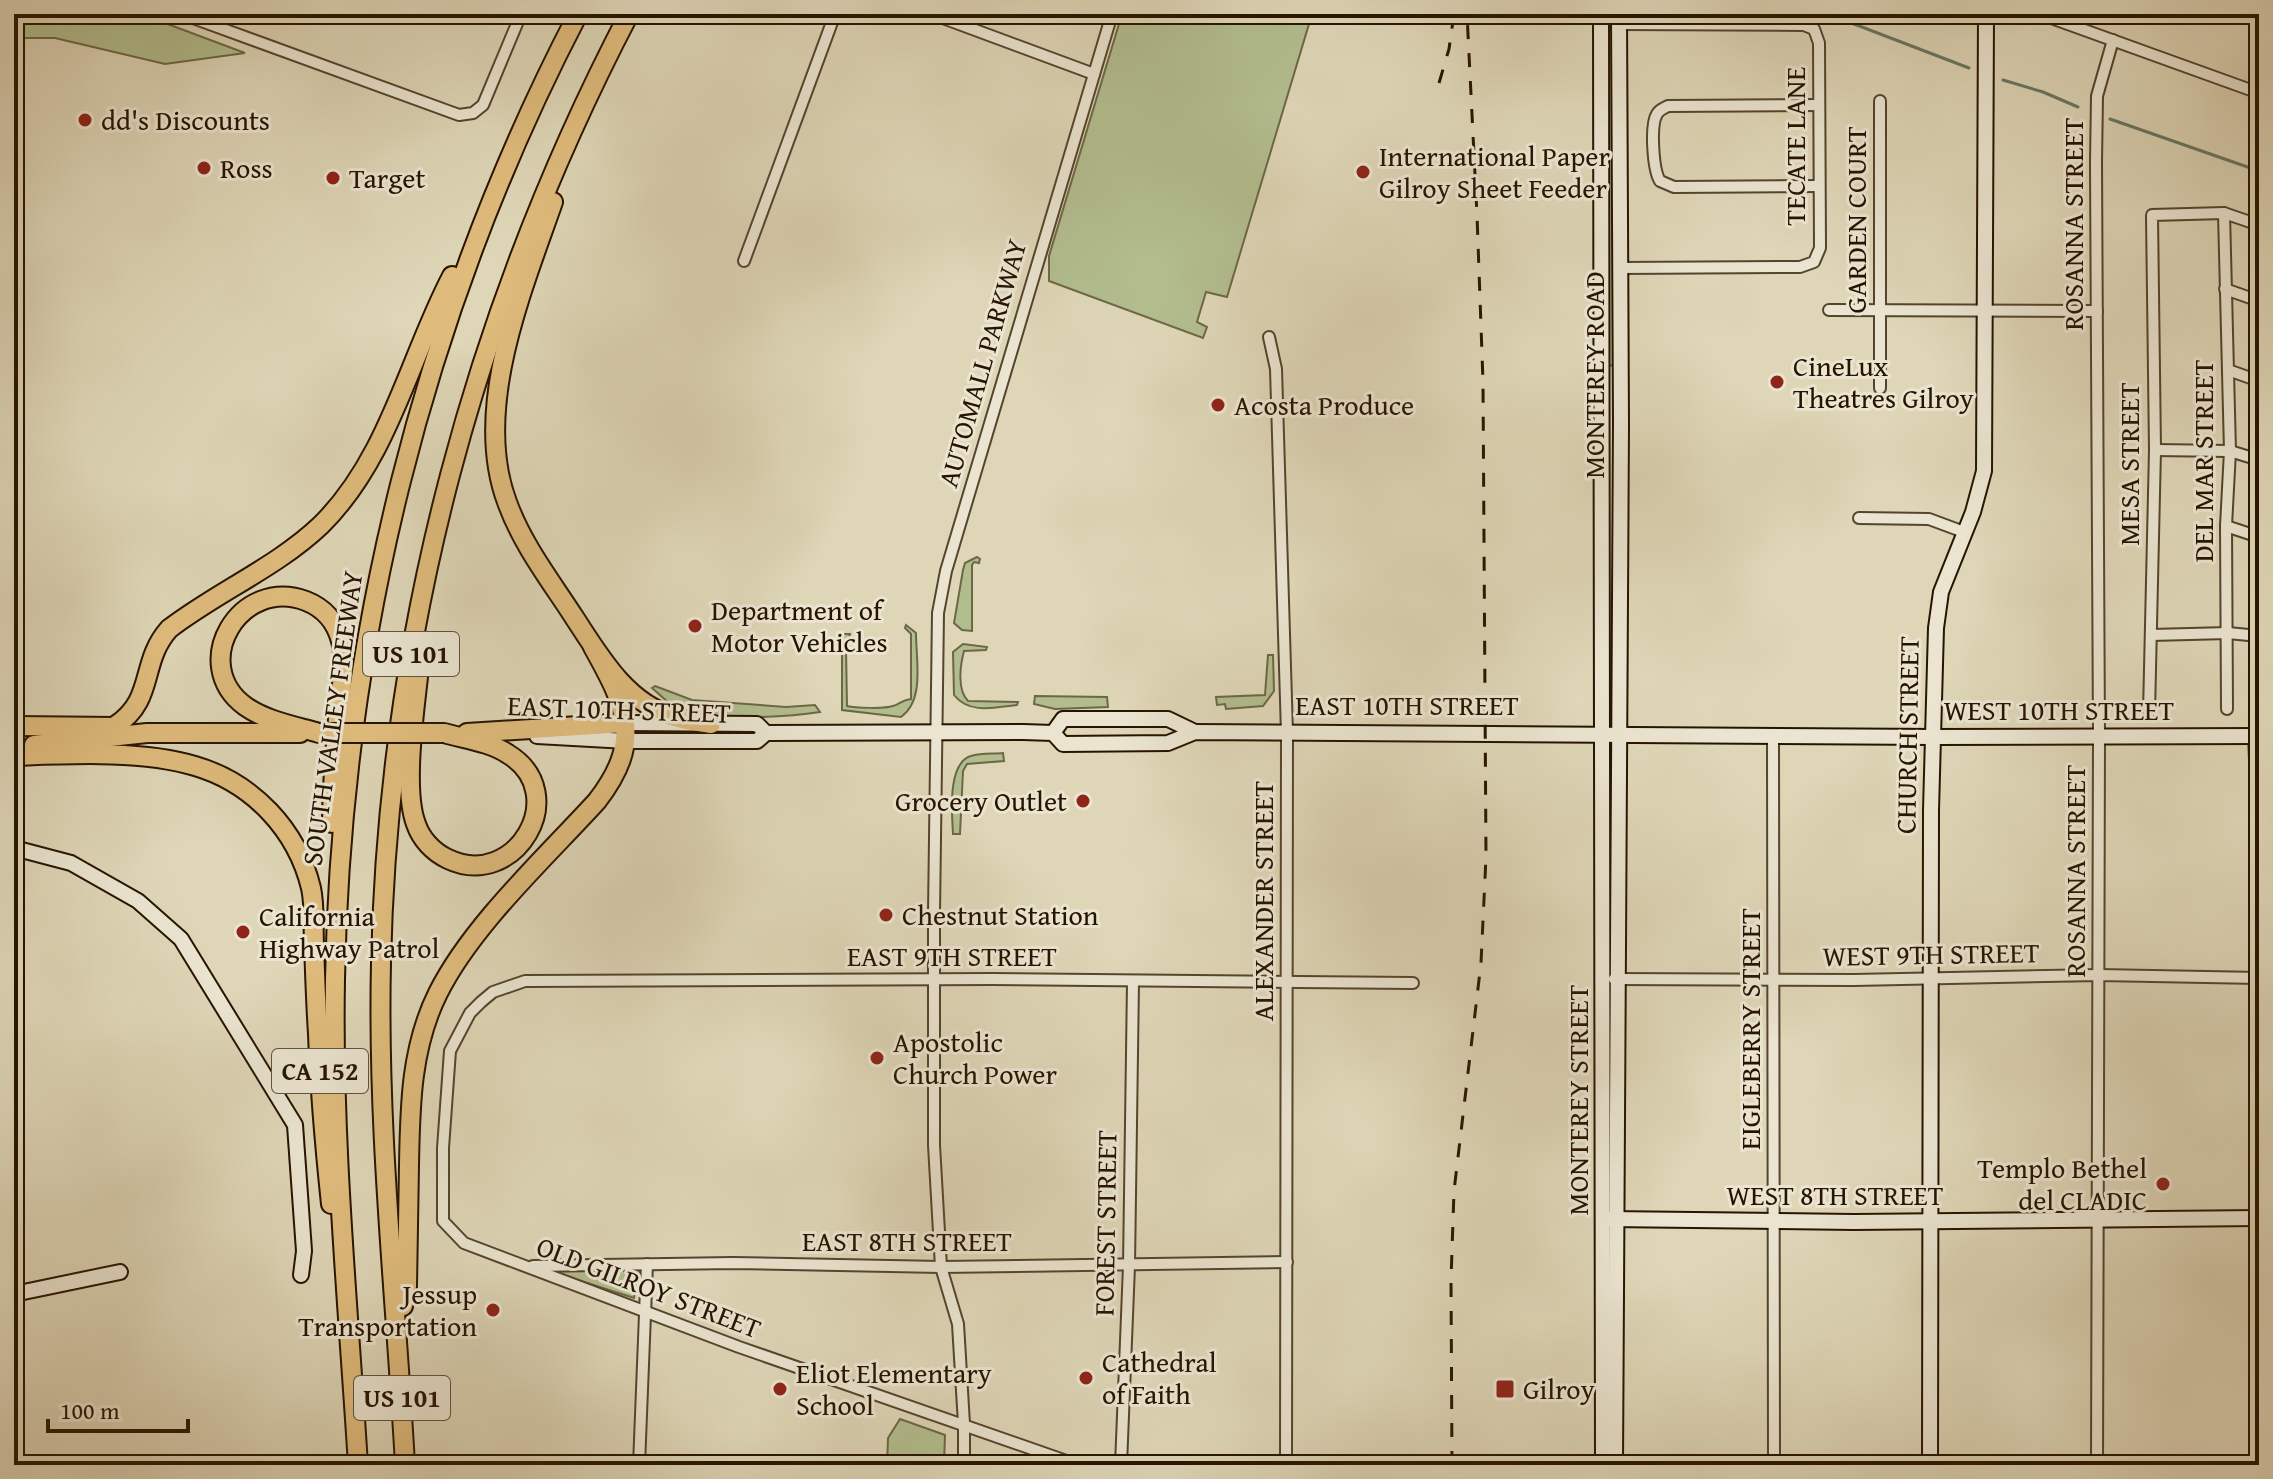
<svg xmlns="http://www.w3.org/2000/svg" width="2273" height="1479" font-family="'Gentium Book Plus',serif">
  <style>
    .green { fill: #b2bd8e; stroke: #6c6847; stroke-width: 2 }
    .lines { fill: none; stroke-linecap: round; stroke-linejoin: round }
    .stream { stroke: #687766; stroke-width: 3 }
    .street-casing { stroke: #55442e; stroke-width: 14 }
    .secondary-casing { stroke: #271400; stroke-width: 18 }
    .highway-casing { stroke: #271400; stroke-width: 22 }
    .street { stroke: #eae4d0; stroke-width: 10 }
    .secondary { stroke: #eae4d0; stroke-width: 14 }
    .highway { stroke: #dfbb7c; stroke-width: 18 }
    .rail { stroke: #271400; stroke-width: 3; stroke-dasharray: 14 14; stroke-linecap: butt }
    .highway-bridge-casing { stroke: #271400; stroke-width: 22; stroke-linecap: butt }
    .highway-bridge { stroke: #dfbb7c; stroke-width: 18 }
    .poi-dot { fill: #8f2418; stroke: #eae4d0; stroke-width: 3 }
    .labels { text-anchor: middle; stroke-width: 6; stroke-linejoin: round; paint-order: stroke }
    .shield { fill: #eae4d0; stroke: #62523e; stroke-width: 2 }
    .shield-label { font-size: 26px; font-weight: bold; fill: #271400 }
    .poi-label { font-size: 28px; fill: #271400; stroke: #eae4d0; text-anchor: start }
    .street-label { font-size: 28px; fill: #271400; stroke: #eae4d0 }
  </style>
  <rect width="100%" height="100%" fill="#ded6b7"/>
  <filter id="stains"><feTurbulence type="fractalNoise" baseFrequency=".0025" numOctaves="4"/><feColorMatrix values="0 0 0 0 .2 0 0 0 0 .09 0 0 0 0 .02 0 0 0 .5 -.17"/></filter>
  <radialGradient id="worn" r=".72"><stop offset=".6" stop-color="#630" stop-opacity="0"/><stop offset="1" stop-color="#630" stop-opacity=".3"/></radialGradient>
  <g class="green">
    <path d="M14,14H141L245,53L165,64L55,38H14Z"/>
    <path d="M1122,14H1312L1227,297L1206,292L1197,322L1207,327L1203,338L1049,281V256Z"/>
    <path d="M1607,14H1611L1613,27L1615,364L1610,366L1607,365Z"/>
    <path d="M977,557L980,559L979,563L974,562L972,565V631L962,630L954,623L963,570L965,563Z"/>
    <path d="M906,625L916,633C916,660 925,700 901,717L842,710V634H850L846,649L847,706C855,708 885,709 893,706C900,704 902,700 911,699V634L905,628Z"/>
    <path d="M963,644L987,647L986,650L964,651C960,666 957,690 968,701L1018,702L1017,705C996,707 970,715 954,695L953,652Z"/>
    <path d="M1268,655H1273L1274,691L1263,706L1226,709L1225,704L1217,705L1216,697L1265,695Z"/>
    <path d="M655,686L692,700L786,707L815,705L820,712C789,717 704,722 676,708C668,703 659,694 652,688Z"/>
    <path d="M1035,696L1107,697L1108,707L1055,709L1034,704Z"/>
    <path d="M1003,753L1004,761L967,764L963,771L960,834H953C952,814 947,763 971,756C981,753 993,754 1003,753Z"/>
    <path d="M640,1269L634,1298L547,1270Z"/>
    <path d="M900,1419L945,1435L944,1465H887L888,1438Z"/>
  </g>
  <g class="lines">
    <g class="stream">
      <path d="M1828,14L1969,68"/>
      <path d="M2003,80L2043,92L2078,107"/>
      <path d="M2110,119L2259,171"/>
    </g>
    <g class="street-casing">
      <g id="street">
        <path d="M182,14L459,115L473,113L483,105L521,14"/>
        <path d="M932,14L1094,74"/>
        <path d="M2040,14L2259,93"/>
        <path d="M1619,24L1804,25L1814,29L1819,43L1820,248L1814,262L1800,267L1620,268"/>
        <path d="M1819,105L1668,106C1663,109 1660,109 1657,114C1650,125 1653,170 1660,181L1674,187L1819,186"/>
        <path d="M2224,213L2230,451L2226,526L2227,709"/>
        <path d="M744,261L835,14"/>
        <path d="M2225,289L2259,301"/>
        <path d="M1829,310L2097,311"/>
        <path d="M1269,337L1276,369L1287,733L1286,1465"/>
        <path d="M2228,370L2259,381"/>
        <path d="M1880,388V101"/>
        <path d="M2155,450L2230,451L2259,460"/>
        <path d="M1859,518L1929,519L1964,532"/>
        <path d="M2226,526L2259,537"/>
        <path d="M2151,635L2228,633L2259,636"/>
        <path d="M2149,713L2155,450L2152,215L2224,213L2259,225"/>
        <path d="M1773,736L1774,1465"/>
        <path d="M2254,736L2259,857"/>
        <path d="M1614,979L1854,980L2099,975L2259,978"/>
        <path d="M533,1266L733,1263L941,1267L1287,1262"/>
        <path d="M639,1465L647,1264"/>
        <path d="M964,1465V1424L958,1324L941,1267L934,1145V913L938,613L946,571L1112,14"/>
        <path d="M1078,1465L739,1347L464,1243L443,1221V1148L450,1051L470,1013L481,1002L493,992L525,981L992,979L1413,983"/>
        <path d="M1121,1465L1129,1266L1133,982"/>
        <path d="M2097,1465L2099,736L2096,163L2097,96L2113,40"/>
        <path d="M2256,1465L2259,879"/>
      </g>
    </g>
    <g class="secondary-casing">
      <g id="secondary">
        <path d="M1601,14L1603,1465"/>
        <path d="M625,723L757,724L766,733"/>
        <path d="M1053,733L1063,719H1168L1195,732"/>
        <path d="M537,736L627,741H757L766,733L1023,732L1053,733L1063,744L1168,743L1195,732L1934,737L2259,736"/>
        <path d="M14,848L71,863L138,901L181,939L295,1125L304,1251L301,1275"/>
        <path d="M1608,1219L1854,1222L2259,1218"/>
        <path d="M14,1294L120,1272"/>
        <path d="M1615,1465L1621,425L1619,14"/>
        <path d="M1930,1465L1931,810L1936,628L1941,592L1973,512L1984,471L1986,14"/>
      </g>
    </g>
    <g class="highway-casing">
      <g id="highway">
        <path d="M553,202C522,291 472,409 507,502C522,544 550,580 574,617C600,657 627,704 675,717C687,721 699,722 711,724"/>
        <path d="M418,677C414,714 403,790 416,824C421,839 433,852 448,859C515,891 573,794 508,754C490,742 465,739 444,733"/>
        <path d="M14,726L117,727"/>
        <path d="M115,726C156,699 139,663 169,629C217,592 277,567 321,525C389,458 409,358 452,276"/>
        <path d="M319,733C295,726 266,721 245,706C188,664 240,576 306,601C324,608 336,622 341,641C347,665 340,694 338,719C335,754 332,788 332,823"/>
        <path d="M467,733L625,723"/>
        <path d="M34,745L147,733H300"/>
        <path d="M14,756C68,754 144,750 195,766C253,783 297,830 311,888C315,906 313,925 314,943C315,973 316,1004 318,1034C320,1091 325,1147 331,1204"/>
        <path d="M403,1306L407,1286C408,1246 408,1205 409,1165C410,1105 411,1047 438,993C472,925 545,858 597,801C643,741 627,708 593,647"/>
        <path d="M358,1465C348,1303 332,1141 335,979C341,644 423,311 578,14"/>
        <path d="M405,1465C396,1298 377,1131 381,963C388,632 476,307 629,14"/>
      </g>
    </g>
    <use href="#street" class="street"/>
    <use href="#secondary" class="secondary"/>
    <use href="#highway" class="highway"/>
    <g class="rail">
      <path d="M1439,83L1449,49L1454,14"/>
      <path d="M1452,1465L1451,1280L1454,1191L1481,963L1486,857L1483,382L1477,215L1467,14"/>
    </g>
    <g class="highway-bridge-casing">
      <path id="highway-bridge" d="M319,733H444"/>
    </g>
    <use href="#highway-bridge" class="highway-bridge"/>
  </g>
  <g class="poi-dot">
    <circle cx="85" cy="120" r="8"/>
    <circle cx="204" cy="168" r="8"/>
    <circle cx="1363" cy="172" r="8"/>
    <circle cx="333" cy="178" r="8"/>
    <circle cx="1777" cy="382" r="8"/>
    <circle cx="1218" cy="405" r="8"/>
    <circle cx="695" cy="626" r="8"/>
    <circle cx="1083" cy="801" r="8"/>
    <circle cx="886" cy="915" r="8"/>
    <circle cx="243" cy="932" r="8"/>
    <circle cx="877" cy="1058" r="8"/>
    <circle cx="2163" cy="1184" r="8"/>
    <circle cx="493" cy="1310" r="8"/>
    <circle cx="1086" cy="1378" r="8"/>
    <circle cx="780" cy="1389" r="8"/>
    <rect x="1495" y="1379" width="20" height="20" rx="4"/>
  </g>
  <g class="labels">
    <g class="shield">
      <rect x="363" y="632" width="96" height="44" rx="6"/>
      <rect x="272" y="1049" width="96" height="44" rx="6"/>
      <rect x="354" y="1376" width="96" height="44" rx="6"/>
    </g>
    <g class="shield-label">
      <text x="411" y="663">US 101</text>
      <text x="320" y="1080">CA 152</text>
      <text x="402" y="1407">US 101</text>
    </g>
    <g class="poi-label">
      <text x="101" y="130">dd's Discounts</text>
      <text x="1379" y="166">International Paper<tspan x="1379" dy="32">Gilroy Sheet Feeder</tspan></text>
      <text x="220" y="178">Ross</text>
      <text x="349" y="188">Target</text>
      <text x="1793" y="376">CineLux<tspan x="1793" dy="32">Theatres Gilroy</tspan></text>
      <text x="1234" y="415">Acosta Produce</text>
      <text x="711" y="620">Department of<tspan x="711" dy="32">Motor Vehicles</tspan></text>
      <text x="1067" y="811" text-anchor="end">Grocery Outlet</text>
      <text x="902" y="925">Chestnut Station</text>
      <text x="259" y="926">California<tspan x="259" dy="32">Highway Patrol</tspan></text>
      <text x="893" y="1052">Apostolic<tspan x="893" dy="32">Church Power</tspan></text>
      <text x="2147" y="1178" text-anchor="end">Templo Bethel<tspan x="2147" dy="32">del CLADIC</tspan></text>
      <text x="477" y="1304" text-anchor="end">Jessup<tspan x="477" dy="32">Transportation</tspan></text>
      <text x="1102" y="1372">Cathedral<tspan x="1102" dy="32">of Faith</tspan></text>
      <text x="796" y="1383">Eliot Elementary<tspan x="796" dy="32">School</tspan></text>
      <text x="1523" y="1399">Gilroy</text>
    </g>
    <g class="street-label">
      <text transform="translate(1795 146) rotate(-90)" y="10">TECATE LANE</text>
      <text transform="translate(1856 220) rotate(-90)" y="10">GARDEN COURT</text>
      <text transform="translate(2073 224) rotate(-90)" y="10">ROSANNA STREET</text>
      <text transform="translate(982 363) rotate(-74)" y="10">AUTOMALL PARKWAY</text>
      <text transform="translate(1594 375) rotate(-90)" y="10">MONTEREY ROAD</text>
      <text transform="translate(2203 461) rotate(-90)" y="10">DEL MAR STREET</text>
      <text transform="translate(2129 464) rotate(-90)" y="10">MESA STREET</text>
      <text x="1407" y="715">EAST 10TH STREET</text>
      <text transform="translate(619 709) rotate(2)" y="10">EAST 10TH STREET</text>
      <text x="2059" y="720">WEST 10TH STREET</text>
      <text transform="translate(332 718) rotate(-82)" y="10">SOUTH VALLEY FREEWAY</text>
      <text transform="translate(1907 735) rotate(-89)" y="10">CHURCH STREET</text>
      <text transform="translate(2075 871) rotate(-90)" y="10">ROSANNA STREET</text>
      <text transform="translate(1263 901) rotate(-90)" y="10">ALEXANDER STREET</text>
      <text transform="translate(1931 954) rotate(-1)" y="10">WEST 9TH STREET</text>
      <text x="952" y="966">EAST 9TH STREET</text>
      <text transform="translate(1750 1029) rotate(-90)" y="10">EIGLEBERRY STREET</text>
      <text transform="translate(1578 1100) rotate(-90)" y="10">MONTEREY STREET</text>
      <text x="1835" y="1205">WEST 8TH STREET</text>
      <text transform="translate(1105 1223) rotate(-89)" y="10">FOREST STREET</text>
      <text x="907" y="1251">EAST 8TH STREET</text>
      <text transform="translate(649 1287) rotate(21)" y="10">OLD GILROY STREET</text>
    </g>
  </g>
  <rect width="2273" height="1479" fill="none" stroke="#ded6b7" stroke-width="48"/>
  <rect x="16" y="16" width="2241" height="1447" fill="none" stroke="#271400" stroke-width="4"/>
  <rect x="24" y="24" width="2225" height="1431" fill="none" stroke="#271400" stroke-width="2"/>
  <path d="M48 1419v12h140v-12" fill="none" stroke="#271400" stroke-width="4"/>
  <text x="60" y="1419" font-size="24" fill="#271400" stroke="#eae4d0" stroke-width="6" paint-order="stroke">100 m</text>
  <rect width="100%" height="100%" filter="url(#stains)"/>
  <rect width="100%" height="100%" fill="url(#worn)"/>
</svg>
